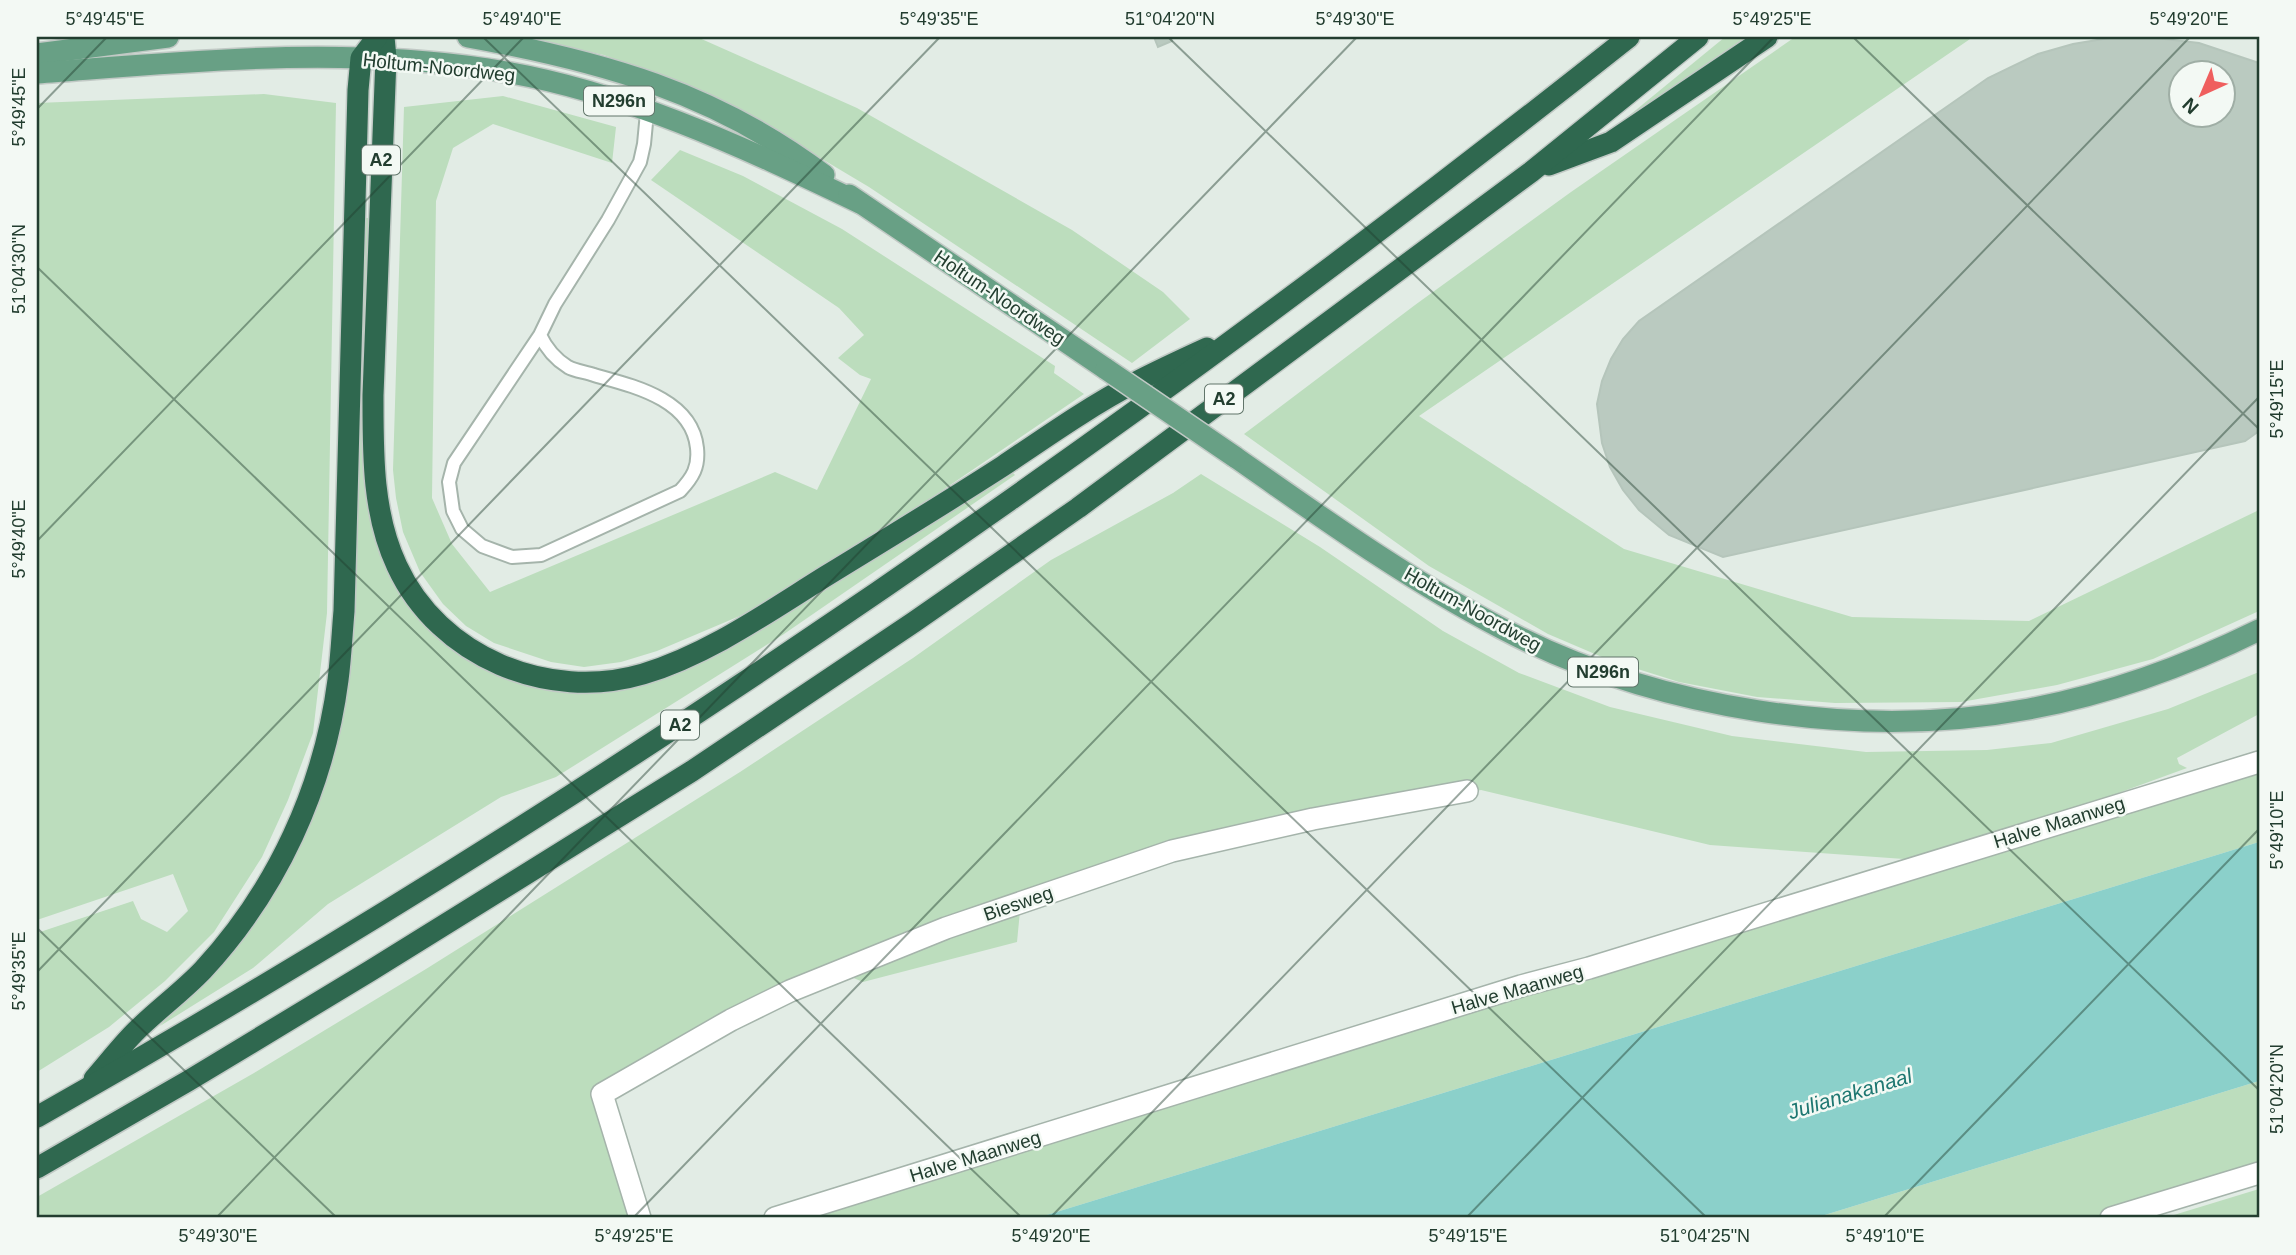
<svg xmlns="http://www.w3.org/2000/svg" width="2296" height="1255" font-family="Helvetica,sans-serif">
  <style>
    .green { fill: #bcddbd }
    .water { fill: #8bd0ca }
    .building { fill: #bacac0; stroke: #b5c5bb; stroke-width: 2; fill-rule: evenodd }
    .lines { fill: none; stroke-linecap: round; stroke-linejoin: round }
    .service-casing { stroke: #a5b4ab; stroke-width: 16 }
    .minor-casing { stroke: #a5b4ab; stroke-width: 24 }
    .primary-casing { stroke: #c1c9c5; stroke-width: 24 }
    .motorway-casing { stroke: #c1c9c5; stroke-width: 24 }
    .service { stroke: #fff; stroke-width: 12 }
    .minor { stroke: #fff; stroke-width: 21 }
    .primary { stroke: #68a085; stroke-width: 21 }
    .motorway { stroke: #2f684f; stroke-width: 21 }
    .primary-bridge-casing { stroke: #c1c9c5; stroke-width: 24; stroke-linecap: butt }
    .primary-bridge { stroke: #68a085; stroke-width: 21 }
    .ticks { fill: none; stroke: #223d2f; stroke-width: 2; stroke-opacity: 0.45 }
    .labels { text-anchor: middle; stroke-width: 5; stroke-linejoin: round; paint-order: stroke }
    .shield { fill: #f3f9f4; stroke: #61756a; stroke-width: 2 }
    .shield-label { font-size: 18px; font-weight: bold; fill: #223d2f }
    .street-label { font-size: 19px; fill: #223d2f; stroke: #f3f9f4 }
    .water-label { font-size: 21px; font-style: italic; fill: #1e7771; stroke: #f3f9f4 }
    .neatline { fill: none; stroke: #223d2f; stroke-width: 2.5 }
    .ticks-label { font-size: 18px; text-anchor: middle; fill: #223d2f }
  </style>
  <rect width="100%" height="100%" fill="#e2ece5"/>
  <g class="green">
    <path d="M518,37H697L857,108L1072,230L1163,292L1190,319L1132,363L869,187L733,106L604,55Z"/>
    <path d="M1725,37H1746L1620,123Z"/>
    <path d="M1795,37H1973L1419,416L1624,549L1852,617L2029,621L2259,510V611L2153,659L2057,685L1961,702L1835,703L1757,697L1679,682L1609,660L1548,634L1429,566L1244,434L1415,305L1571,192Z"/>
    <path d="M264,94L336,103L327,613L313,733L288,800L262,857L214,932L165,981L109,1027L37,1072V933L133,901L141,919L167,932L188,911L173,874L37,920V103Z"/>
    <path d="M503,96L616,127L612,163L493,124L453,148L436,201L432,498L452,544L490,592L775,472L817,490L871,379L860,375L838,358L864,335L839,308L651,180L680,150L743,176L842,229L1055,366L1054,373L1084,394L787,596L657,651L621,662L584,667L551,662L494,643L466,626L443,604L420,572L403,532L396,498L393,470L404,107Z"/>
    <path d="M365,218H375L372,504L435,630L597,690L792,606L1013,473L1015,475L784,634L556,777L501,797L328,904L253,968L160,1026L205,977L291,857L348,624Z"/>
    <path d="M1201,474L1320,547L1443,631L1519,673L1610,707L1732,736L1866,752L1987,750L2051,743L2168,709L2259,672V714L2177,758L2179,764L2187,768L1946,856L2259,768V842L1037,1218H784L1932,861L1710,845L1481,790L1199,848L1020,911L1017,942L863,982L844,974L656,1067L624,1094L606,1105L638,1218H37V1197L254,1073L426,969L740,772L913,658L1051,560L1173,493Z"/>
    <path d="M2259,1081V1171L2104,1218H1815Z"/>
    <path d="M2259,1189V1218H2164Z"/>
  </g>
  <path class="water" d="M2259,842V1081L1815,1218H1037Z"/>
  <g class="building">
    <path d="M1154,37H1170L1172,41L1158,47Z"/>
    <path d="M2148,37L2199,43L2259,63V431L2245,441L1723,557L1669,535L1639,510L1623,490L1610,467L1602,443L1597,404L1602,381L1611,359L1623,339L1639,321L1988,78L2038,54L2073,44L2109,38ZM2180,74H2222V116H2180Z"/>
  </g>
  <g class="lines">
    <g class="service-casing">
      <path id="service" d="M540,335C546,348 555,359 568,367C575,371 586,372 594,375C633,386 692,399 697,448C699,467 693,477 680,491L541,555L512,557L482,546L462,529L453,511L449,482L454,463L540,335L555,304L608,220L640,162L644,144L650,81"/>
    </g>
    <g class="minor-casing">
      <g id="minor">
        <path d="M640,1218L602,1094L731,1020L790,991L946,928L1172,851L1313,819L1467,791"/>
        <path d="M775,1218L1521,986L1589,968L2259,762"/>
        <path d="M2111,1218L2259,1173"/>
      </g>
    </g>
    <g class="primary-casing">
      <g id="primary">
        <path d="M468,37C601,61 714,92 824,175"/>
        <path d="M37,54L168,37"/>
        <path d="M37,73C186,62 338,46 487,69C618,88 741,146 860,203"/>
        <path d="M849,195L1106,369"/>
        <path d="M1235,457C1321,517 1407,579 1501,628C1654,709 1858,741 2029,709C2109,694 2186,666 2259,630"/>
      </g>
    </g>
    <g class="motorway-casing">
      <g id="motorway">
        <path d="M384,37L386,58L373,395C373,452 372,513 397,566C439,657 548,702 643,674C709,654 768,612 826,576C885,540 944,504 1003,466C1046,437 1090,406 1136,382C1159,370 1183,359 1207,348"/>
        <path d="M1549,165L1611,142L1767,37"/>
        <path d="M94,1079C108,1063 121,1046 136,1031C157,1010 182,992 203,970C277,890 324,788 338,680C341,657 342,634 344,611L358,90L361,58L377,37"/>
        <path d="M37,1117C596,801 1126,436 1629,37"/>
        <path d="M37,1168L188,1081L370,971L692,771L914,622L1078,508L1531,172L1698,37"/>
      </g>
    </g>
    <use href="#service" class="service"/>
    <use href="#minor" class="minor"/>
    <use href="#primary" class="primary"/>
    <use href="#motorway" class="motorway"/>
    <g class="primary-bridge-casing">
      <path id="primary-bridge" d="M1106,369L1235,457"/>
    </g>
    <use href="#primary-bridge" class="primary-bridge"/>
  </g>
  <path class="ticks" d="M483,37L1707,1218M1168,37L2259,1090M1853,37L2259,429M37,109L107,37M37,267L1022,1218M37,541L524,37M37,928L337,1218M37,972L940,37M216,1218L1357,37M633,1218L1774,37M1050,1218L2190,37M1466,1218L2259,397M1883,1218L2259,829"/>
  <g class="labels">
    <g class="shield">
      <rect x="584" y="86.5" width="70" height="29" rx="5"/>
      <rect x="362" y="145.5" width="38" height="29" rx="5"/>
      <rect x="1205" y="384.5" width="38" height="29" rx="5"/>
      <rect x="1568" y="657.5" width="70" height="29" rx="5"/>
      <rect x="661" y="710.5" width="38" height="29" rx="5"/>
    </g>
    <g class="shield-label">
      <text x="619" y="107">N296n</text>
      <text x="381" y="166">A2</text>
      <text x="1224" y="405">A2</text>
      <text x="1603" y="678">N296n</text>
      <text x="680" y="731">A2</text>
    </g>
    <g class="street-label">
      <text transform="translate(439 67) rotate(6)" y="7">Holtum-Noordweg</text>
      <text transform="translate(1000 297) rotate(34)" y="7">Holtum-Noordweg</text>
      <text transform="translate(1473 609) rotate(29)" y="7">Holtum-Noordweg</text>
      <text transform="translate(2059 822) rotate(-17)" y="7">Halve Maanweg</text>
      <text transform="translate(1018 903) rotate(-19)" y="7">Biesweg</text>
      <text transform="translate(1517 989) rotate(-16)" y="7">Halve Maanweg</text>
      <text transform="translate(975 1156) rotate(-17)" y="7">Halve Maanweg</text>
    </g>
    <g class="water-label">
      <text transform="translate(1850 1094) rotate(-17)" y="7">Julianakanaal</text>
    </g>
  </g>
  <rect width="2296" height="1255" fill="none" stroke="#f3f9f4" stroke-width="77"/>
  <g transform="translate(2202 94) rotate(224)"><circle r="33" fill="#f3f9f4" stroke="#9faea5" stroke-width="2"/>
  <path d="M0-5L12 26L0 18L-12 26Z" fill="#ef5f5e"/>
  <text y="-10" font-size="19" font-weight="bold" text-anchor="middle" fill="#223d2f">N</text>
  </g>
  <rect x="38" y="38" width="2220" height="1178" class="neatline"/>
  <g class="ticks-label">
    <text x="105" y="25">5°49'45"E</text>
    <text x="522" y="25">5°49'40"E</text>
    <text x="939" y="25">5°49'35"E</text>
    <text x="1170" y="25">51°04'20"N</text>
    <text x="1355" y="25">5°49'30"E</text>
    <text x="1772" y="25">5°49'25"E</text>
    <text x="2189" y="25">5°49'20"E</text>
    <text transform="translate(19 107) rotate(-90)" y="6">5°49'45"E</text>
    <text transform="translate(19 269) rotate(-90)" y="6">51°04'30"N</text>
    <text transform="translate(2277 399) rotate(-90)" y="6">5°49'15"E</text>
    <text transform="translate(19 539) rotate(-90)" y="6">5°49'40"E</text>
    <text transform="translate(2277 830) rotate(-90)" y="6">5°49'10"E</text>
    <text transform="translate(19 971) rotate(-90)" y="6">5°49'35"E</text>
    <text transform="translate(2277 1089) rotate(-90)" y="6">51°04'20"N</text>
    <text x="218" y="1242">5°49'30"E</text>
    <text x="634" y="1242">5°49'25"E</text>
    <text x="1051" y="1242">5°49'20"E</text>
    <text x="1468" y="1242">5°49'15"E</text>
    <text x="1705" y="1242">51°04'25"N</text>
    <text x="1885" y="1242">5°49'10"E</text>
  </g>
</svg>
